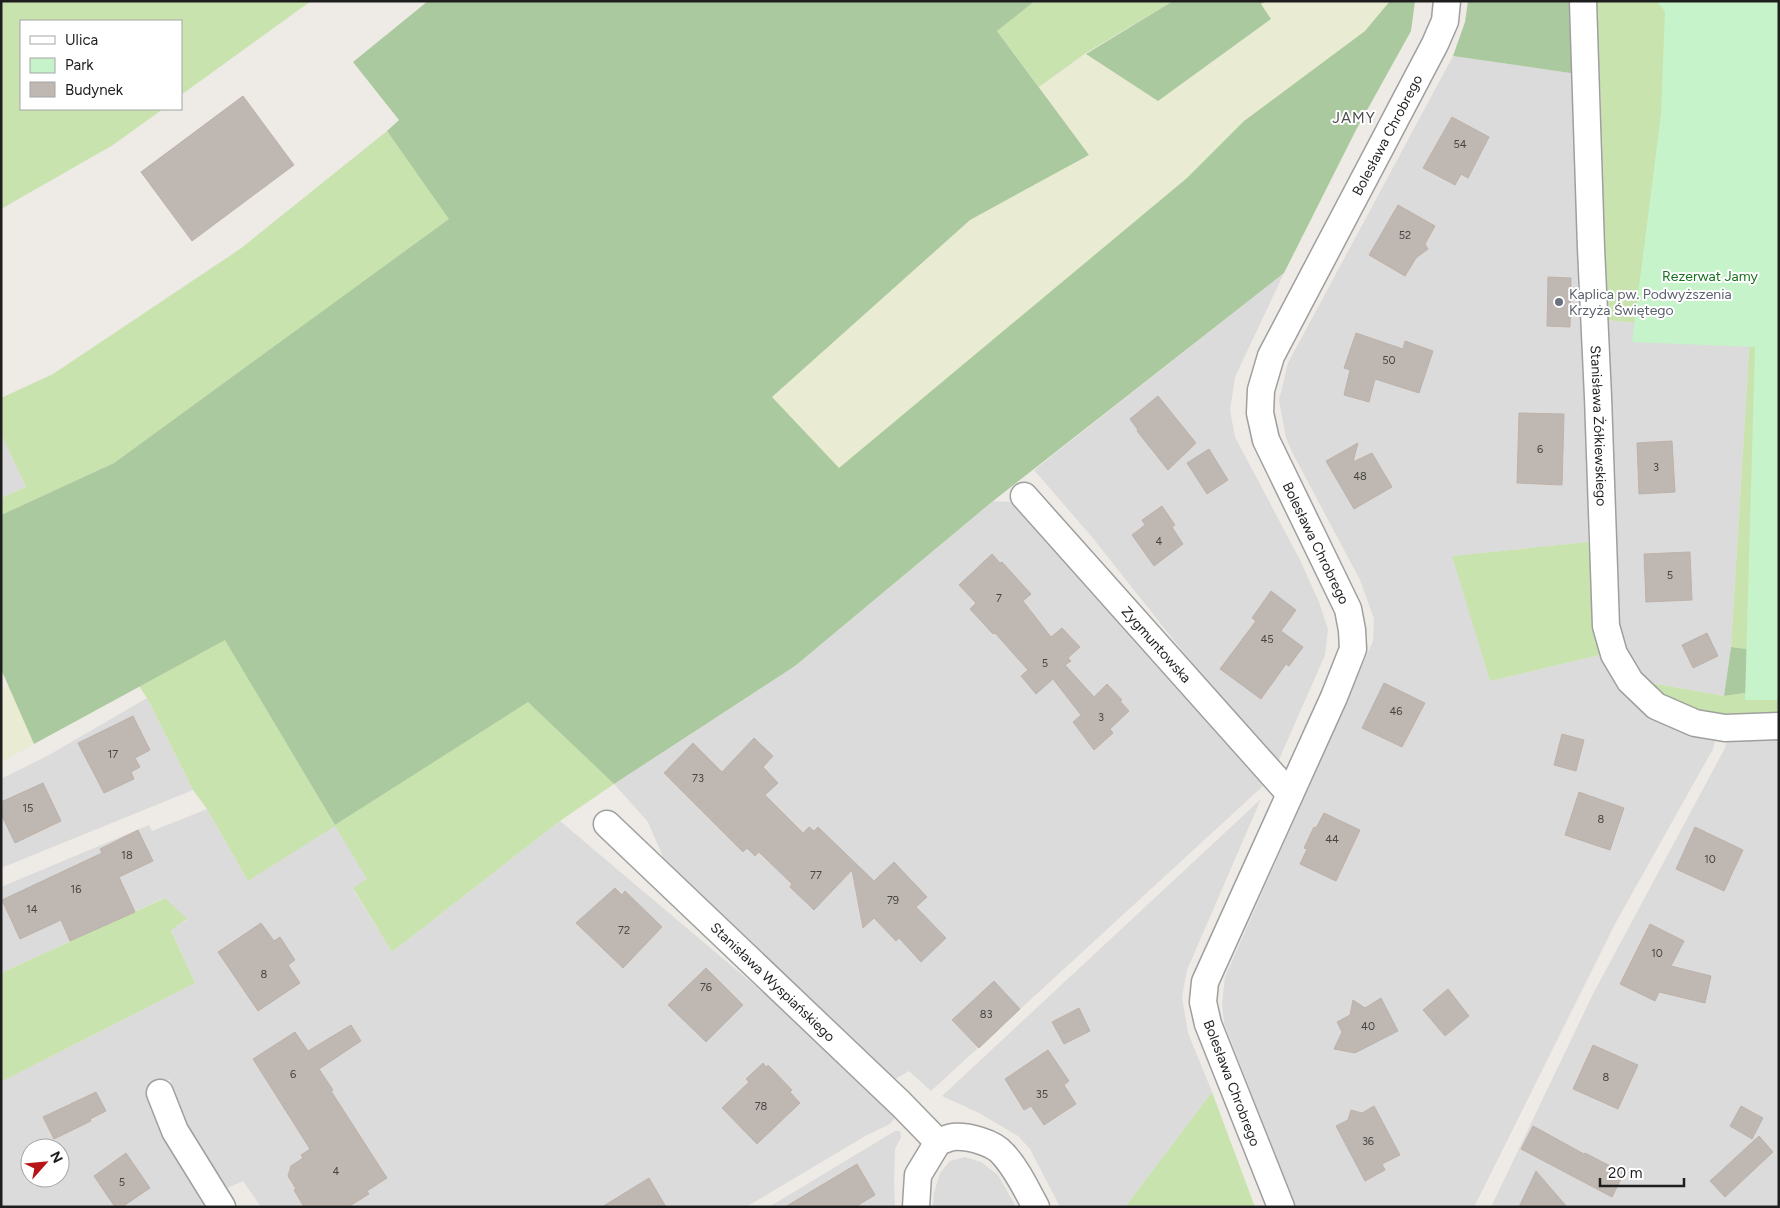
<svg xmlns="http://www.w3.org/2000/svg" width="1780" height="1208" font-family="Figtree,sans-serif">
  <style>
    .residential { fill: #dcdbdb; fill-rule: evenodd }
    .farmland { fill: #e9ebd2 }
    .grass { fill: #c9e3af }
    .forest { fill: #abc99e }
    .park { fill: #c6f3c9 }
    .building { fill: #beb7b2; stroke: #beb2a9 }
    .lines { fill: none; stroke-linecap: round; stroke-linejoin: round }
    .minor-casing { stroke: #9f9f9f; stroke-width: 29 }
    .minor { stroke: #fff; stroke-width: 26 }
    .worship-dot { fill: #6b7280; stroke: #fff; stroke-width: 2 }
    .labels { text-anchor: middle; stroke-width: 4; stroke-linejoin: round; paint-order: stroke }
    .number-label { font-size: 11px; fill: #464443 }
    .street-label { font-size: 14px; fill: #1e1e1e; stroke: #fff }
    .park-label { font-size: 14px; fill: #17711d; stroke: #fff }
    .worship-label { font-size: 14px; fill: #5b616d; stroke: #fff; text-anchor: start }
    .neighbourhood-label { font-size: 15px; letter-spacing: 1px; fill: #515151; stroke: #fff }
  </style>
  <rect width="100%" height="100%" fill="#eeeae5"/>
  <g class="residential">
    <path d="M1453,56L1577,74L1586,346L1588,542L1453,556L1490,681L1600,655L1615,679L1717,733L1713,749L1616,922L1474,1207H1296L1224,1023L1222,1004L1225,977L1373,641L1374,619L1360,580L1292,452L1286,438L1279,400L1288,363Z"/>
    <path d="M1284,273L1235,377L1230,410L1235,437L1300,560L1319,602L1328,629L1325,655L1278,762L1263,753L1092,537L1034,470Z"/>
    <path d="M1605,320L1750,335L1731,647L1724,696L1640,681L1621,651L1612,607Z"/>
    <path d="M1,434L26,487L1,498Z"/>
    <path d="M993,501L1011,502L1263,786L931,1091L909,1071L893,1080L666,864L648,822L614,784L795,666Z"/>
    <path d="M147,698L193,790L1,868V779L49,755Z"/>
    <path d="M1729,733H1779V1207H1491L1593,994L1725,748Z"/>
    <path d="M1261,799L1187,970L1182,997L1188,1033L1212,1092L1125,1207H1060L1030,1149L1018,1136L979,1113L942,1096Z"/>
    <path d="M207,809L248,881L335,825L368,879L353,889L392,952L560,821L766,995L897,1115L890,1124L867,1135L746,1207H261L243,1181L223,1190L186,1128L172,1089L170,1079L149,1091L207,1207H1V1082L195,983L171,929L187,920L164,898L1,973V887L149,825L152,831ZM30,1148H60V1178H30Z"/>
    <path d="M895,1131H900L901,1137L895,1149L894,1180L895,1207H769Z"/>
    <path d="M965,1157L981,1162L998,1175L1016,1207H933L934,1193L940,1173L950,1161Z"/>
  </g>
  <g class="farmland">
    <path d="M1266,1H1390L1365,31L1244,121L1187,178L839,469L772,397L970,220L1089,155L1039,87L1086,54L1158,101L1271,19L1261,4Z"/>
    <path d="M9,686L34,744L1,762V689Z"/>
  </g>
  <g class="grass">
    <path d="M1,1H311L181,95V21H21V109H163L113,145L1,209Z"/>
    <path d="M1035,1H1173L1086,53L1039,87L997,31Z"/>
    <path d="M1595,1H1779V653L1731,647L1750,335L1605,320L1602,226L1601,99Z"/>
    <path d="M387,131L450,219L114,463L1,515V498L26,487L1,434V398L53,374L240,249Z"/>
    <path d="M1588,542L1600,655L1490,681L1452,556Z"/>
    <path d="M225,639L335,825L528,701L614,784L560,821L392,952L353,888L367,879L335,826L248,881L207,809L193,790L147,698L139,686Z"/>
    <path d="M1640,681L1724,696L1779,688V717L1747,718L1676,710Z"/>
    <path d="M165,898L187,919L171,930L195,983L1,1082V973Z"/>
    <path d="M1212,1092L1255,1207H1125Z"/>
  </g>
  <g class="forest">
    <path d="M428,1H1035L997,31L1089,155L970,220L772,397L839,468L1187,178L1244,121L1365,31L1390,1H1415L1411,31L1356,130L1284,273L993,501L795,666L614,784L528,702L335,825L225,640L34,744L1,669V515L114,463L449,219L387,131L399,120L353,62Z"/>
    <path d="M1173,1H1266L1261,4L1271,19L1158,101L1086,54Z"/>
    <path d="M1468,1H1577V74L1453,56L1465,22Z"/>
    <path d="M1731,647L1779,653V688L1724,696Z"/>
  </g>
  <path class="park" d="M1657,1H1779V700H1745L1755,347L1632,342L1661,114L1665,12Z"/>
  <g class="building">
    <path d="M243,96L294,165L192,241L141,172Z"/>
    <path d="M1452,117L1489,137L1468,178L1461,174L1455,185L1423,168Z"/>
    <path d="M1398,205L1435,226L1425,244L1428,249L1416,258L1405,276L1369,255Z"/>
    <path d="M1548,277L1571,278L1570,327L1547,326Z"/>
    <path d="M1356,333L1403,349L1405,341L1433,351L1419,393L1375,379L1369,402L1344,395L1350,370L1344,368Z"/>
    <path d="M1158,396L1196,443L1168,470L1137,431L1138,430L1130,419Z"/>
    <path d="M1519,413L1564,414L1562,485L1517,483Z"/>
    <path d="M1672,441L1675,492L1639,494L1637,443Z"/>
    <path d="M1358,443L1353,462L1372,453L1392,487L1354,509L1326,461Z"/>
    <path d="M1209,449L1228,480L1207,494L1187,463Z"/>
    <path d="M1162,506L1175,525L1172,527L1183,544L1154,566L1132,535L1145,525L1142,520Z"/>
    <path d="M1690,552L1692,600L1646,602L1644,554Z"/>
    <path d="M992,554L1000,563L1002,562L1031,594L1023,601L1051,637L1062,628L1080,647L1068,658L1071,661L1065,665L1094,697L1107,684L1122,700L1120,701L1129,711L1110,729L1113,733L1094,750L1073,722L1081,715L1053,679L1036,694L1021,676L1028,670L995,633L993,634L970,609L976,603L959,585Z"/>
    <path d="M1271,591L1296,610L1281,631L1303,647L1289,666L1286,664L1261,699L1220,669L1256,621L1252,618Z"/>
    <path d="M1707,633L1718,656L1693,668L1682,645Z"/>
    <path d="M1384,683L1425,703L1402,747L1362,728Z"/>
    <path d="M133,716L150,750L135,758L140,767L131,772L134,779L104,793L78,743Z"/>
    <path d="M1562,734L1584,740L1576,771L1554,765Z"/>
    <path d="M754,738L773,756L763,767L778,783L765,795L803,833L809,827L814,831L818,827L874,881L894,862L927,897L916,907L946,938L921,962L899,938L896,941L874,918L863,928L852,870L814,910L790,887L792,884L759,852L755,856L747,848L743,852L664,773L693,743L722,772Z"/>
    <path d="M43,783L61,821L15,843L1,814V802Z"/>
    <path d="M1579,792L1624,808L1610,850L1565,835Z"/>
    <path d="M1324,813L1360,830L1336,881L1300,864L1307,849L1304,848L1314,827L1316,828Z"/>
    <path d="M1695,827L1743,850L1724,891L1676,869Z"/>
    <path d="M138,830L153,861L119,877L135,912L70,941L61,920L20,939L2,900L102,853L100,849Z"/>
    <path d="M615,888L622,895L625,891L662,927L623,968L576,923Z"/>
    <path d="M261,923L274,941L280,937L295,960L288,965L300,983L258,1011L218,952Z"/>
    <path d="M1650,924L1684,941L1671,966L1711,976L1705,1003L1659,992L1655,1001L1620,984Z"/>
    <path d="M706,968L743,1005L706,1042L668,1005Z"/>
    <path d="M994,981L1020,1009L979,1048L952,1020Z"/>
    <path d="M1448,989L1469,1016L1445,1036L1423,1010Z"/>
    <path d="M1381,998L1398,1031L1355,1053L1334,1049L1342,1032L1337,1022L1350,1015L1353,1000L1365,1008Z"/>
    <path d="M1079,1008L1090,1031L1064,1044L1052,1022Z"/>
    <path d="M351,1025L361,1041L319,1069L333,1090L331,1091L387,1178L367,1191L369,1194L348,1207H304L294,1190L296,1189L288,1176L291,1166L303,1158L301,1155L310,1149L253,1059L295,1032L308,1051Z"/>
    <path d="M1593,1045L1638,1065L1618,1109L1573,1089Z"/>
    <path d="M1048,1050L1069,1081L1064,1085L1076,1104L1044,1125L1031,1106L1024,1110L1005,1079Z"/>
    <path d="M763,1063L766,1067L768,1065L792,1090L790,1092L800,1103L757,1144L722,1108L749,1082L746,1079Z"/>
    <path d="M96,1092L106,1111L90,1119L91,1121L54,1139L43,1117Z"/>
    <path d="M1374,1106L1400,1155L1382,1164L1385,1170L1365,1181L1336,1126L1348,1120L1351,1110L1362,1113Z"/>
    <path d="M1741,1106L1763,1118L1752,1139L1730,1126Z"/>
    <path d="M1533,1126L1584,1154L1585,1153L1624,1173L1612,1197L1521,1149Z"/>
    <path d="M1759,1136L1773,1152L1725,1197L1710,1181Z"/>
    <path d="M126,1153L150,1188L122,1207H115L94,1176Z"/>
    <path d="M857,1164L875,1195L855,1207H785Z"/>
    <path d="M1536,1171L1567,1207H1519Z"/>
    <path d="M649,1178L666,1207H602Z"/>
  </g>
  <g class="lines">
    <g class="minor-casing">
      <g id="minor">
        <path id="s1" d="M1583,1L1591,248L1598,397L1606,626L1614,654L1630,681L1656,706L1695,723L1725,728L1779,726"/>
        <path id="s2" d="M1024,496L1289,793"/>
        <path id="s3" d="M607,824L901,1104L938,1142"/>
        <path d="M160,1093L175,1131L222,1207"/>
        <path d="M916,1207L918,1175L938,1142C943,1140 948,1138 953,1137C968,1136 993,1142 1003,1154C1017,1169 1026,1189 1036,1207"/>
        <path id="s4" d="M1281,1207L1208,1024L1203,1002L1205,982L1334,697L1353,649L1352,630L1348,609L1266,440L1260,413L1261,390L1271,356L1435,44L1445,21L1447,1"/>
      </g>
    </g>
    <use href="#minor" class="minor"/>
  </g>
  <circle class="worship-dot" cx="1559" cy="302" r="5"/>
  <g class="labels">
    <g class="number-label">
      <text x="1460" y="148">54</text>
      <text x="1405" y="239">52</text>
      <text x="1389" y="364">50</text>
      <text x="1540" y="453">6</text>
      <text x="1656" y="471">3</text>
      <text x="1360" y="480">48</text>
      <text x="1159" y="545">4</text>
      <text x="1670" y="579">5</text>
      <text x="999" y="602">7</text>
      <text x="1267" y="643">45</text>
      <text x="1045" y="667">5</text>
      <text x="1396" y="715">46</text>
      <text x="1101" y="721">3</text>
      <text x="113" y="758">17</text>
      <text x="698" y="782">73</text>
      <text x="28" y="812">15</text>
      <text x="1601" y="823">8</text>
      <text x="1332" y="843">44</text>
      <text x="127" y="859">18</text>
      <text x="1710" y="863">10</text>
      <text x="816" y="879">77</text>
      <text x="76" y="893">16</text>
      <text x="893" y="904">79</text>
      <text x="32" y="913">14</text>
      <text x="624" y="934">72</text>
      <text x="1657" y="957">10</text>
      <text x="264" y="978">8</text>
      <text x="706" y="991">76</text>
      <text x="986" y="1018">83</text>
      <text x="1368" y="1030">40</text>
      <text x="293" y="1078">6</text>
      <text x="1606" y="1081">8</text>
      <text x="1042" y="1098">35</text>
      <text x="761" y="1110">78</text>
      <text x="1368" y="1145">36</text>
      <text x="336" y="1175">4</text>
      <text x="122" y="1186">5</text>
    </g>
    <g class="street-label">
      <text dy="5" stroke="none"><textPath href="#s4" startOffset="1168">Bolesława Chrobrego</textPath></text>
      <text dy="5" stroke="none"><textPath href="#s1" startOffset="425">Stanisława Żółkiewskiego</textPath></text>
      <text transform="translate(1316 543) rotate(64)" y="5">Bolesława Chrobrego</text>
      <text dy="5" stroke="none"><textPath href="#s2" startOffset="199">Zygmuntowska</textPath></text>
      <text dy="5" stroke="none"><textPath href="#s3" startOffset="229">Stanisława Wyspiańskiego</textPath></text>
      <text transform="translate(1232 1083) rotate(69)" y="5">Bolesława Chrobrego</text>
    </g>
    <g class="park-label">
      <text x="1710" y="281">Rezerwat Jamy</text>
    </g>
    <g class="worship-label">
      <text x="1569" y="299">Kaplica pw. Podwyższenia<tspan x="1569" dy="16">Krzyża Świętego</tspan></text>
    </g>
    <g class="neighbourhood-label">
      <text x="1354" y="123">JAMY</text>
    </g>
  </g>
  <rect width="1780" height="1208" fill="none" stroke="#1e1e1e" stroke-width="5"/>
  <rect x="20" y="20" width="162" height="90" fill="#ffffff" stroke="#a5a5a5"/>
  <rect x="30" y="36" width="25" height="8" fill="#ffffff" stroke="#a5a5a5"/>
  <text x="65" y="45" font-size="15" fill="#1e1e1e">Ulica</text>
  <rect x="30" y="58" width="25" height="15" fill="#c6f3c9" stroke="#a5a5a5"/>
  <text x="65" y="70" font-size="15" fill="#1e1e1e">Park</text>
  <rect x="30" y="82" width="25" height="15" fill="#beb7b2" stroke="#a5a5a5"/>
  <text x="65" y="95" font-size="15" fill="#1e1e1e">Budynek</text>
  <g transform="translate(45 1163) rotate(63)"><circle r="24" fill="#ffffff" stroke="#a5a5a5"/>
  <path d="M0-4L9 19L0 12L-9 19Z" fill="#b71417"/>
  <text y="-8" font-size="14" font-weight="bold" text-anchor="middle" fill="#1e1e1e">N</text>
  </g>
  <path d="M1600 1178v8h84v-8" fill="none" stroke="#1e1e1e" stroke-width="2.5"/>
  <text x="1608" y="1178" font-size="15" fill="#1e1e1e" stroke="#ffffff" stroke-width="4" paint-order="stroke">20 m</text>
</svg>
